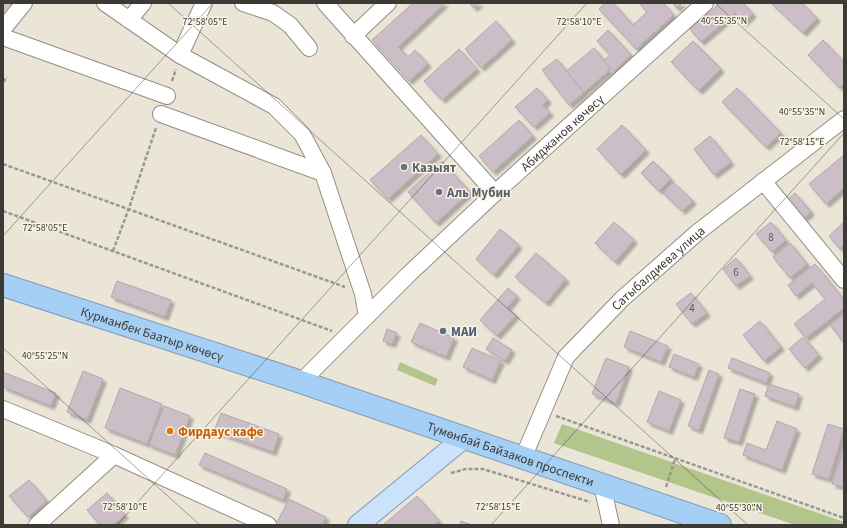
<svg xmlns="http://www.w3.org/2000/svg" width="847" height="528" font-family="'Source Sans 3',sans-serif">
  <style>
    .green { fill: #b2c58a }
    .building { fill: #ccbec6; stroke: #b4a6ae; filter: url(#shadow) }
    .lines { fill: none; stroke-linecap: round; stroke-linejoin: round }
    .minor-casing { stroke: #948e82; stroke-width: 18 }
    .major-casing { stroke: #819bb2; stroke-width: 22 }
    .highway-casing { stroke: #819bb2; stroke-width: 24 }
    .path { stroke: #9c988e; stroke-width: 2.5; stroke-dasharray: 4 2; stroke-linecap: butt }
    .minor { stroke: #fff; stroke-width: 16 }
    .major { stroke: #cae2fa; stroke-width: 20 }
    .highway { stroke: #a6cff6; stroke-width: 22 }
    .ticks { fill: none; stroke: #3c3a34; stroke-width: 1; stroke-opacity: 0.45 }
    .worship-dot { fill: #6b7280; stroke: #f9f3e5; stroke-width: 1.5 }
    .service-dot { fill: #5c6f8a; stroke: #f9f3e5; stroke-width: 1.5 }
    .food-dot { fill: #e8710a; stroke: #f9f3e5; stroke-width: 1.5 }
    .labels { text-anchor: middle; stroke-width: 3; stroke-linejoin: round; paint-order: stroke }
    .number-label { font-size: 11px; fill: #605b58 }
    .street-label { font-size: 13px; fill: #3c3a34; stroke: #f9f3e5 }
    .worship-label { font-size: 13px; font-weight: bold; fill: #5b616d; stroke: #f9f3e5; text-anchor: start }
    .service-label { font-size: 13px; font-weight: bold; fill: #4e5e75; stroke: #f9f3e5; text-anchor: start }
    .food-label { font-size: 13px; font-weight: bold; fill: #c56008; stroke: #f9f3e5; text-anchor: start }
    .ticks-label { font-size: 10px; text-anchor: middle; fill: #3c3a34; stroke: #f9f3e5; stroke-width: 3; stroke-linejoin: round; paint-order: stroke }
  </style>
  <defs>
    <filter id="shadow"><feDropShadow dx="3.5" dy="3.5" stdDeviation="1" flood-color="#0004"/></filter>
  </defs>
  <rect width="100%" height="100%" fill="#ebe5d8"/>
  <g class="green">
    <path d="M400,362L438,379L435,386L397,370Z"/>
    <path d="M562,424L844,522V525H795L554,443Z"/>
  </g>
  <g class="building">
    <path d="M3,3H14L3,17Z"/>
    <path d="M413,3H445L398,47L408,57L415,50L428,64L409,81L372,40Z"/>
    <path d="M469,3H480L474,8Z"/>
    <path d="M605,3H613L633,25L647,12L639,3H663L674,15L636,49L599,9Z"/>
    <path d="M672,3H682L677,8Z"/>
    <path d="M720,3H743L753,14L743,23L735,13L701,42L690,29Z"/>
    <path d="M771,3H802L817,18L803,33Z"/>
    <path d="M496,21L512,40L481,68L465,49Z"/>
    <path d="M608,30L631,55L611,74L601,63L610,55L597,41Z"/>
    <path d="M823,40L844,62V84L840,88L808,55Z"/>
    <path d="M693,41L721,69L699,91L671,62Z"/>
    <path d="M594,48L611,69L582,94L564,73Z"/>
    <path d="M459,49L477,69L442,100L424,81Z"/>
    <path d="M557,59L584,93L569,105L542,70Z"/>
    <path d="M537,88L548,100L543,105L550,113L534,127L515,107Z"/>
    <path d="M737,88L781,133L766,147L722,102Z"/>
    <path d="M519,120L533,136L493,172L479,156Z"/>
    <path d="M622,125L646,150L621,175L597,149Z"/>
    <path d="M421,135L438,154L388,199L370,180Z"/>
    <path d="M710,136L731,162L714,175L694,149Z"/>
    <path d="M844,155V188L826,204L809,184Z"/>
    <path d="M442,161L470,192L436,223L408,192Z"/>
    <path d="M653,161L671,179L659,191L641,173Z"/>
    <path d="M673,182L693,201L682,211L663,193Z"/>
    <path d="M795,193L811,212L803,219L787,200Z"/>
    <path d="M614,222L634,240L615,262L595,243Z"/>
    <path d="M771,222L786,240L772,252L756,234Z"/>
    <path d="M844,222V245L840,249L829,236Z"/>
    <path d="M500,229L519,245L494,275L476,259Z"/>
    <path d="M790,243L807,264L790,278L773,257Z"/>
    <path d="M536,253L566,279L546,303L515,277Z"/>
    <path d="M736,258L750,276L736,286L723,269Z"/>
    <path d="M815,264L844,300V308L806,338L794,324L825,299L812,283L796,296L788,285Z"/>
    <path d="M117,281L171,300L165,317L111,297Z"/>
    <path d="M508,288L517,296L507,308L516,315L497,336L480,320Z"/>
    <path d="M691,293L707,313L692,324L676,304Z"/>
    <path d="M844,314V343L830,325Z"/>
    <path d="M760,321L781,347L764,361L743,335Z"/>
    <path d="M420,323L454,338L446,357L411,342Z"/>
    <path d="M387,329L397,333L392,344L383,341Z"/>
    <path d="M630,331L668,346L661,362L624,347Z"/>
    <path d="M803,337L819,355L805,368L789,349Z"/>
    <path d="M493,338L512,350L505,361L486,349Z"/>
    <path d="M472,348L501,361L492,380L463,367Z"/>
    <path d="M674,354L699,364L694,377L669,367Z"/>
    <path d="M606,358L629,367L616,403L592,394Z"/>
    <path d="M732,358L770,373L766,383L728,368Z"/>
    <path d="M709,370L719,374L699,430L688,426Z"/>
    <path d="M83,371L103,379L87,420L67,412Z"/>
    <path d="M3,372L56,393L51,406L3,387Z"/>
    <path d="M769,384L799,394L795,407L765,396Z"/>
    <path d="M120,388L162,404L147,444L105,428Z"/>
    <path d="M740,389L755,394L739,442L724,438Z"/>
    <path d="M659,391L681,400L669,431L647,422Z"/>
    <path d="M164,406L190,416L175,455L149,445Z"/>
    <path d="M221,413L279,434L273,452L214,431Z"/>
    <path d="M777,421L797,429L782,470L743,455L747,443L766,450Z"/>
    <path d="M828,424L844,429L829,479L812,474Z"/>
    <path d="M844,446V487L832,484Z"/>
    <path d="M205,453L287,489L283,500L199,465Z"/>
    <path d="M29,480L47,501L28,517L9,496Z"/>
    <path d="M107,493L125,515L113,525H100L87,510Z"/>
    <path d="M417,496L439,521L434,525H383Z"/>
    <path d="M289,499L326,517L322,525H283L277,522Z"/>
    <path d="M461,521L472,525H460Z"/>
  </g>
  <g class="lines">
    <g class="minor-casing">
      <g id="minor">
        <path d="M105,3L180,55L274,106L302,134L323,173L363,294L367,316"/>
        <path d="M243,3L273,13L290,25L309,48"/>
        <path d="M325,3L495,193"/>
        <path d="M129,20L143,3"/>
        <path d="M3,29L24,3"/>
        <path d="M353,36L388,3"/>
        <path d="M3,37L167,96"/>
        <path d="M180,55L204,3"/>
        <path d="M161,114L323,173"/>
        <path d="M763,181L844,280"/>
        <path id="s1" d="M301,382L409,274L495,193L705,3"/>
        <path d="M3,409L114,455L268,525"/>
        <path id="s2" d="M523,458L566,357L622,299L698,232L844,119"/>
        <path d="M602,485L611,525"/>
        <path d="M37,525L114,455"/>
      </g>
    </g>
    <g class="major-casing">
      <path id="major" d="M358,525L464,438"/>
    </g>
    <g class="highway-casing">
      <g id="highway">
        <path id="s3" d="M3,285L301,382L720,525"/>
      </g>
    </g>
    <g class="path">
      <path d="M172,81L176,69"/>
      <path d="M3,82L7,77"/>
      <path d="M3,164L345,287"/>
      <path d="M3,211L332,331"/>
      <path d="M113,251L129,208L156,128"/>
      <path d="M556,416L844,518"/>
      <path d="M451,473L466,469H483L590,502"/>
      <path d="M666,487L675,459"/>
    </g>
    <use href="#minor" class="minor"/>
    <use href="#major" class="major"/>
    <use href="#highway" class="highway"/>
  </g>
  <path class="ticks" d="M168,3L748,525M715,3L844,119M3,236L213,3M3,348L200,525M117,525L587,3M491,525L844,133"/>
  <g class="worship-dot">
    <circle cx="404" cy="167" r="4"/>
    <circle cx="439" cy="192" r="4"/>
  </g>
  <circle class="service-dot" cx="443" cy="331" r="4"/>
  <circle class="food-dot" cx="170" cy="431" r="4"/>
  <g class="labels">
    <g class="number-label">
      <text x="771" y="241">8</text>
      <text x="736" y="276">6</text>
      <text x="692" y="312">4</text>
    </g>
    <g class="street-label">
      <text dy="5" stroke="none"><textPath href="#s1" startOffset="361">Абиджанов көчөсү</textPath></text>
      <text dy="5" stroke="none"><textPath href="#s2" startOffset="238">Сатыбалдиева улица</textPath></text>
      <text dy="5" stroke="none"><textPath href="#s3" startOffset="157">Курманбек Баатыр көчөсү</textPath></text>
      <text dy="5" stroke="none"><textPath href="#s3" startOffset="535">Түмөнбай Байзаков проспекти</textPath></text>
    </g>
    <g class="worship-label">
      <text x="412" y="172">Казыят</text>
      <text x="447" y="197">Аль Мубин</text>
    </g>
    <g class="service-label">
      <text x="451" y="336">МАИ</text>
    </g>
    <g class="food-label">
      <text x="178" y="436">Фирдаус кафе</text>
    </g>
  </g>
  <g class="ticks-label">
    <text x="724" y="24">40°55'35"N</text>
    <text x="205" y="25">72°58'05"E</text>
    <text x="579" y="25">72°58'10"E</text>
    <text x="802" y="115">40°55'35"N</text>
    <text x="802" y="145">72°58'15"E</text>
    <text x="45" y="231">72°58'05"E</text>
    <text x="45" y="359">40°55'25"N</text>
    <text x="125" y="510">72°58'10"E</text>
    <text x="498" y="510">72°58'15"E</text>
    <text x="739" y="511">40°55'30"N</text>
  </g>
  <rect width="847" height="528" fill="none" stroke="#3c3a34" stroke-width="8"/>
</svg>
